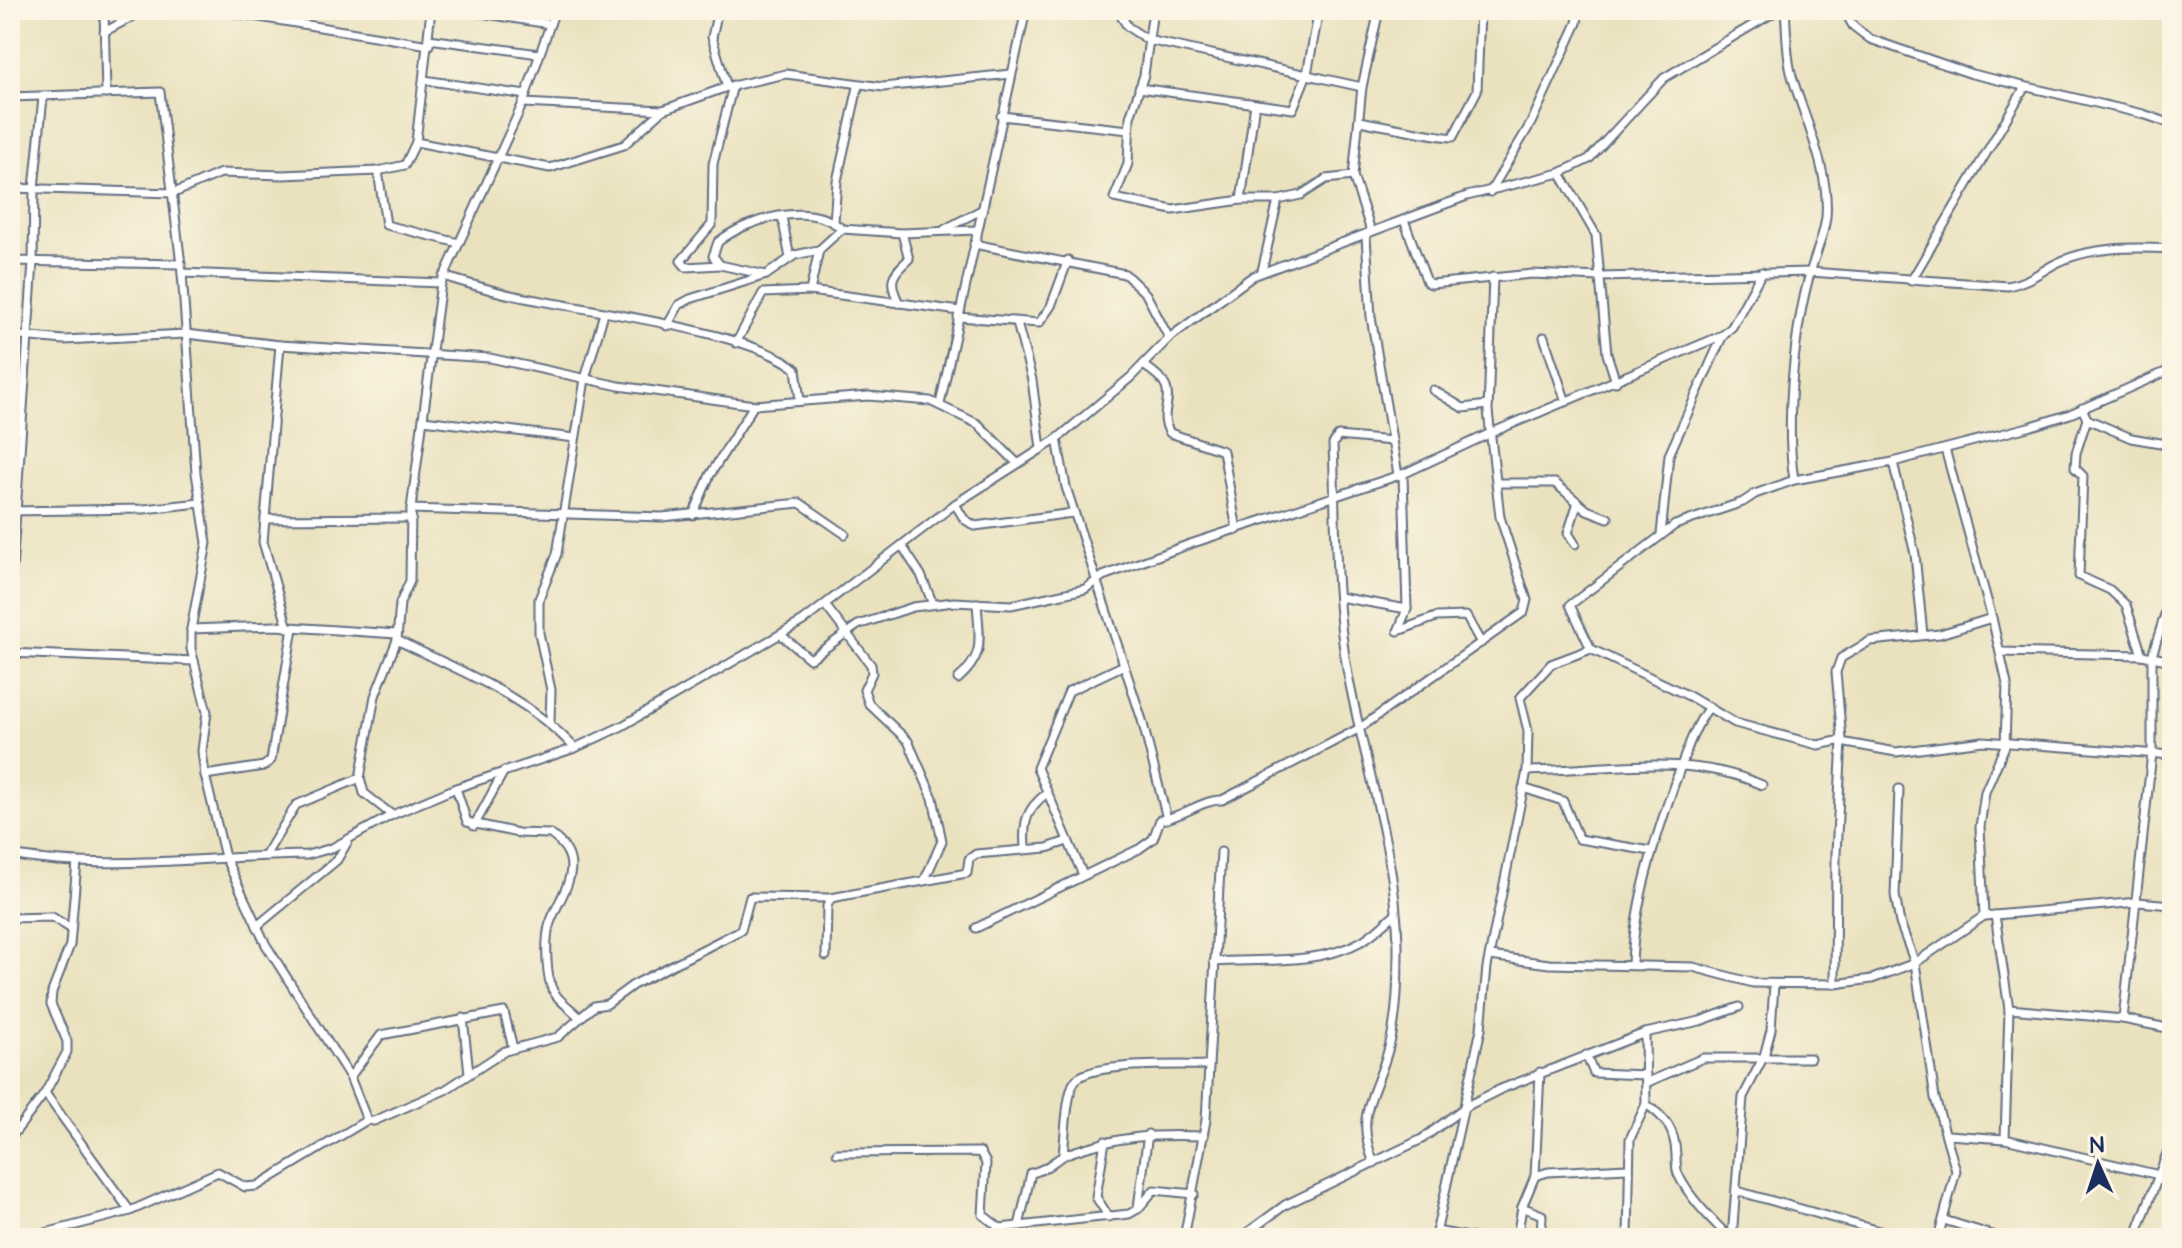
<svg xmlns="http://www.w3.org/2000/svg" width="2182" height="1248" font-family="'Architects Daughter',sans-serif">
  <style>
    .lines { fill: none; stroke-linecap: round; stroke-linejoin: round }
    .street-casing { stroke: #636e80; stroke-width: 11 }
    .street { stroke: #fff; stroke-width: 7 }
  </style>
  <rect width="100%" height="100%" fill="#fcf5e5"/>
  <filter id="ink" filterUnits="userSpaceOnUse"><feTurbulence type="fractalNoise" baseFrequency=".0125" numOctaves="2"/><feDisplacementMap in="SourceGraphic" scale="16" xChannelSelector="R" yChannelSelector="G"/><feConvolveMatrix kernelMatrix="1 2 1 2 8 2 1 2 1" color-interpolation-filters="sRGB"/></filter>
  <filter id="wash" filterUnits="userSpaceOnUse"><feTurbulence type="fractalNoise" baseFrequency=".006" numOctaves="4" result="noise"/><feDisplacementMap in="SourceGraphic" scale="32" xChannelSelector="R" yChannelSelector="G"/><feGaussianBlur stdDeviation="1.8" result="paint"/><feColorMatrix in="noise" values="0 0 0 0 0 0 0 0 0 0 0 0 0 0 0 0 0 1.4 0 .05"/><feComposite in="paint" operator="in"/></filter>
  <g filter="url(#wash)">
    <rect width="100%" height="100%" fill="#eae2bf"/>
  </g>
  <g filter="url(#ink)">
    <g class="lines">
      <g class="street-casing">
        <g id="street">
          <path d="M104,10L106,94"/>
          <path d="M216,10L429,45"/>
          <path d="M463,10L549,24"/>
          <path d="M718,10L712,37L727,87"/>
          <path d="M846,10L869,13L876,10"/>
          <path d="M1117,10L1128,27L1148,40L1362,87"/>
          <path d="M1153,10L1144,75L1130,117L1128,164L1114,198L1173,210L1241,200H1278"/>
          <path d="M1785,10C1787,31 1786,56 1792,76C1805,121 1830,170 1826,217C1824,236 1816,252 1811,270C1794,327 1785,422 1794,480"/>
          <path d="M1844,10L1853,26L1870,39L1972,74L2143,114L2172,124"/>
          <path d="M104,32L145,10"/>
          <path d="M429,39L539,54"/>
          <path d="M424,80L526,95"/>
          <path d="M1139,88L1293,109L1307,74L1319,10"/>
          <path d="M10,97L160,92L182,273L196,473L207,543L191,629V649L207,712L202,751L205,775L225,857L266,945L350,1077L367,1120L374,1121L445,1090L505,1051L558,1037L594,1006L607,1004L633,985L741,930L750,897L831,898"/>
          <path d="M523,103L663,110L727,87L786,74L883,87L1011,74"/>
          <path d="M1001,116L1129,130"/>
          <path d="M1359,121C1373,123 1448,139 1453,137L1477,91L1480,10"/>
          <path d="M416,142L550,168L624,145L663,110"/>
          <path d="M378,171L386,225L459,243"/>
          <path d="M1560,173L1596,235L1607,354L1616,382"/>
          <path d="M10,188L174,193L221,173L283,175L378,171L405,165L416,142L431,10"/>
          <path d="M1490,192L1531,123L1577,23L1579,10"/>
          <path d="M1241,200L1255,104"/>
          <path d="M782,217L790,258"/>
          <path d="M1404,220L1427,282L1431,284L1532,274L1600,277L1810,272L2008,286C2027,282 2037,274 2053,265C2088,246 2134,247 2172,249"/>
          <path d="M834,222L837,181L858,87"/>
          <path d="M945,229L981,210"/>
          <path d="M1371,231L1353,176L1362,87L1379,10"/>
          <path d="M1366,236L1371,317L1398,475"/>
          <path d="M974,244L1125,274L1146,294L1169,338"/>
          <path d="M10,261L181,264"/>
          <path d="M720,265L686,267L681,261L712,224L713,164L733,85"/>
          <path d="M1262,271L1278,200L1301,195L1326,179L1353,176"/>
          <path d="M182,273L441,283"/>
          <path d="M766,275L720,265L713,256L718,242C748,218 810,201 842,229"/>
          <path d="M443,276C470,284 498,293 525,298C586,310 753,332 796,369L800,401"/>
          <path d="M1911,281L2025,87"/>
          <path d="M810,291L819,250L842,229L902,233L976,230"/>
          <path d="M899,303C888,281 891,275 909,259L902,233"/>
          <path d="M958,317L1039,323L1051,306L1068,260"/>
          <path d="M1017,323L1032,380L1041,448"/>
          <path d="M667,326L679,305L690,299L766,275L795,255L819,250"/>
          <path d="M10,335L64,340L186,334L280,345L490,358L619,386L754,405L868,396L930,401L978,424L1017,463"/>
          <path d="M1544,337L1566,402"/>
          <path d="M736,343L763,293L810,291L960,311"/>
          <path d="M280,345L263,542L288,628"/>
          <path d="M1143,365C1189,393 1153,407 1170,433L1223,451L1237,530"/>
          <path d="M1433,390L1463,408L1488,405"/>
          <path d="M940,404L1026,10"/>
          <path d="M2082,408L2087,419L2076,453L2075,468L2083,476L2079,576L2110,590L2126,605L2142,655"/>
          <path d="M2087,419L2131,438L2172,445"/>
          <path d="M423,420L575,438"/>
          <path d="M1057,439L1066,487L1142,720L1167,819"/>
          <path d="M1945,449L1992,618L2007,684L2005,746L1985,792L1980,827L1984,916"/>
          <path d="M1893,462L1915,554L1923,635"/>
          <path d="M1403,474L1407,609L1398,631L1436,617L1466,616L1481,643"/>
          <path d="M1499,483H1555L1587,510L1608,518"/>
          <path d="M955,504L964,519L975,526L1073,513"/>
          <path d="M411,509L662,517L800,503L845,534"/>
          <path d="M10,511L144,509L200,503"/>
          <path d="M693,515L710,475L754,405"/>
          <path d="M265,519L412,518"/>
          <path d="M1661,535L1669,455L1723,335"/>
          <path d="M1575,544L1568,533L1578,502"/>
          <path d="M902,546L921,575L933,604"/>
          <path d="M1339,597L1407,609"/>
          <path d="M10,600L33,262L34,189L43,97"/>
          <path d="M825,605L871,665L872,673L864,690L869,704L908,741L933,798L942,841L925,879"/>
          <path d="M191,629L275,626L397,634"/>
          <path d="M781,635L810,659L858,625L913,607L954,602L1011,605L1085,589L1103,576L1190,544L1403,474L1493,432L1723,335L1732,327L1762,272"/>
          <path d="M397,640C461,672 524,694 575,748"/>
          <path d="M2001,652L2142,655L2172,661"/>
          <path d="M10,653L194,661"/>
          <path d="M958,679C986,655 979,638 977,603"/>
          <path d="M550,721L551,690L539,633V599L557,554L585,379L604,313"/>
          <path d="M1842,740L1818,745L1735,723L1689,696L1591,649L1570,605L1675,525L1743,502L1755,494L1794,480L1893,462L2032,426L2070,414L2172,369"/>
          <path d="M1841,742L1896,752L1983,741L2172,755"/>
          <path d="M1527,771C1608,770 1686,751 1762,785"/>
          <path d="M205,775L264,766L271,760L293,628"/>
          <path d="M456,788L467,822L518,833L550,834C591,862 561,892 550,923C545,937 546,971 551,986C555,999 571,1008 580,1018"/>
          <path d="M1523,788L1563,801L1579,839L1651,851"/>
          <path d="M1899,789L1895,895L1900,923L1915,963L1935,1098L1956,1171L1938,1238"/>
          <path d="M392,815L364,793L360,778L375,696L397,640L400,603L410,581L411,509L441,283L523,103L555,10"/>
          <path d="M474,826L504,771"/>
          <path d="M1025,848C1023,822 1026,809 1047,793"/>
          <path d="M10,855C108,872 209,856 307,855L332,848L392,815L456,788L575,748L622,726L803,621L955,504L1057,439L1131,377L1169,338L1253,276L1467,196L1560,173L1589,159L1664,78L1778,10"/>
          <path d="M265,856L296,805L360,778"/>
          <path d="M1083,875L1037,768L1069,691L1122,666"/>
          <path d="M1995,915L2009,1009L2005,1139"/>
          <path d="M10,918L52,917L70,928"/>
          <path d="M257,926L337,860L348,841"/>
          <path d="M976,928L1139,849L1153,839L1160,820C1181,818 1203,799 1222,800L1360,728L1524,612L1527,600L1500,517L1488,411L1493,277"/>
          <path d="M826,956L827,906L831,898L967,873L969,859L976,854L1047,848L1067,841"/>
          <path d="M1490,956L1549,964L1693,967L1753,983L1835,984L1872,979L1915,963L1984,916L2138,902L2172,905"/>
          <path d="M1214,962C1260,959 1318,965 1360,942C1373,935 1383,924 1394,915"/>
          <path d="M1632,964C1634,903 1654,843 1674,785C1685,757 1691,732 1709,707"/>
          <path d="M1835,984L1836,854L1842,740L1836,672L1841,658L1870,641L1940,634L1992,618"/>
          <path d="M2009,1009L2123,1019L2172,1029"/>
          <path d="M463,1018L469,1073"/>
          <path d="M2123,1019L2152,753V656L2172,592"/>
          <path d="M1586,1055L1594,1073L1646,1075"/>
          <path d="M350,1077L381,1035L504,1012L513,1048"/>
          <path d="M1646,1083L1703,1058H1810"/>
          <path d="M45,1093L130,1211"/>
          <path d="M1646,1104C1666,1118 1675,1130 1676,1155C1676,1161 1676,1169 1678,1174C1689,1198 1712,1220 1730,1238"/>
          <path d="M1948,1135L2005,1139L2172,1178"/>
          <path d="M10,1139L45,1093L67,1052V1041L51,1004L52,992L70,945L77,862"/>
          <path d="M1105,1141L1096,1197L1109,1217"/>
          <path d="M837,1153L980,1152L986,1163L983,1215L1000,1228"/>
          <path d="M1063,1155C1065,1140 1066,1092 1075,1081C1090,1061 1183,1066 1209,1065"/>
          <path d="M1374,1163C1353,1112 1377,1094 1389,1047C1398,1014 1398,978 1398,944C1396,850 1363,760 1347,669C1334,595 1336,518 1333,444L1338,436L1392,441"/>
          <path d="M1535,1176L1548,1172L1627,1168"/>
          <path d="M1737,1191L1904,1238"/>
          <path d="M1138,1207L1148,1134"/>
          <path d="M1522,1207L1542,1215L1541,1238"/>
          <path d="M1944,1220L2002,1238"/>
          <path d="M1019,1226L1031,1173C1048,1170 1054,1159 1069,1153C1118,1136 1152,1134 1204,1136"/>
          <path d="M1436,1231L1474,1238"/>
          <path d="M26,1238L130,1211L218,1172L245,1187L257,1186L367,1120"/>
          <path d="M986,1238L1000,1228L1129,1214L1138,1209L1154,1190L1194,1194"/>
          <path d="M1184,1238L1206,1120L1221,852"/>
          <path d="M1240,1238L1285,1205L1422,1139L1465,1107L1501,1089L1645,1033L1700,1021L1739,1007"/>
          <path d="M1435,1238L1481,1029L1487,967L1527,771L1528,731L1520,698L1551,664L1591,649"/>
          <path d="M1517,1238L1522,1207L1535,1176L1540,1072"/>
          <path d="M1628,1238L1630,1139L1646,1104L1645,1033"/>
          <path d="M1732,1238L1743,1097L1764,1056L1771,1030L1774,984"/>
          <path d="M2135,1238L2172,1140"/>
        </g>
      </g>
      <use href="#street" class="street"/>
    </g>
  </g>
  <rect width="2182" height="1248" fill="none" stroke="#fcf5e5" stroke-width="40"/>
  <g transform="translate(2098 1164) rotate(357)" stroke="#fcf5e5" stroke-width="6" paint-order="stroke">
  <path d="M0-6L14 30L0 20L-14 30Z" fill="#1b2f5e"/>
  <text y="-12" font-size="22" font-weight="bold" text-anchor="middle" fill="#1b2f5e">N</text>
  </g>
</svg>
